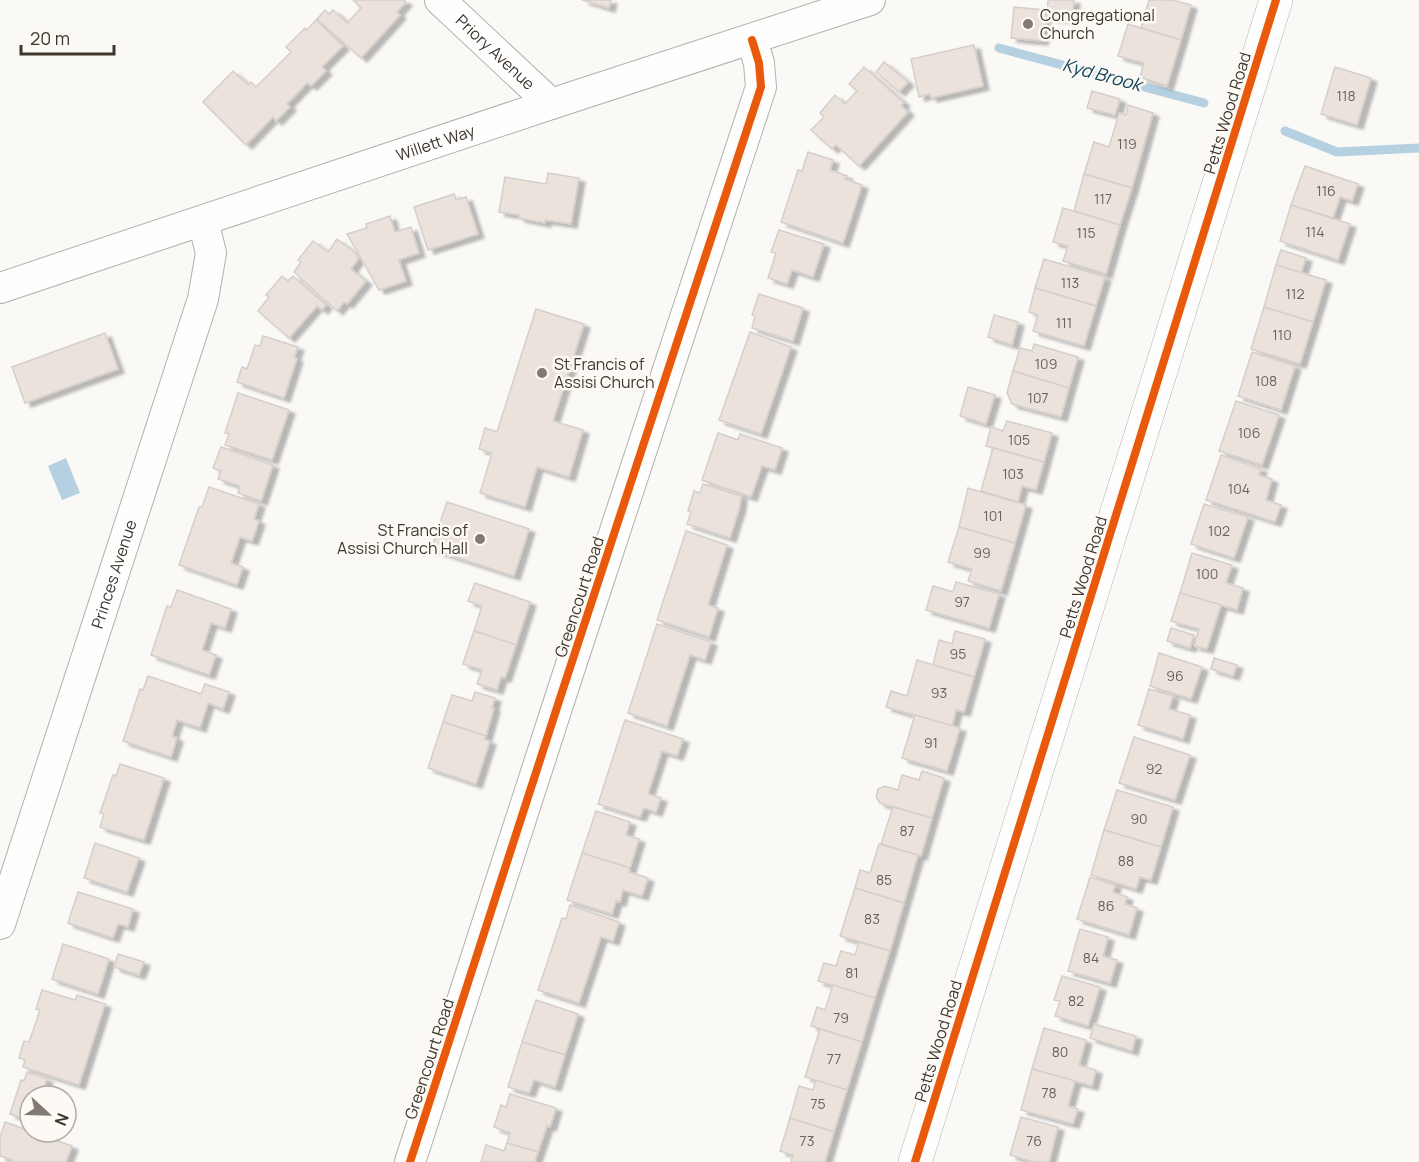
<svg xmlns="http://www.w3.org/2000/svg" width="1419" height="1162" font-family="Manrope,sans-serif">
  <style>
    .water { fill: #b5d0e1 }
    .lines { fill: none; stroke-linecap: round; stroke-linejoin: round }
    .stream { stroke: #b5d0e1; stroke-width: 9 }
    .building { fill: #ebe2dc; stroke: #d5cfcb; stroke-width: 1.5; filter: url(#shadow) }
    .minor-casing { stroke: #b4b0ab; stroke-width: 32 }
    .tertiary-casing { stroke: #b4b0ab; stroke-width: 34 }
    .minor { stroke: #fefefe; stroke-width: 30 }
    .tertiary { stroke: #fefefe; stroke-width: 33 }
    .cycleway-casing { stroke: #fdf9f4; stroke-width: 11 }
    .cycleway { stroke: #e8590c; stroke-width: 8 }
    .poi-dot { fill: #807a73; stroke: #fdf9f4; stroke-width: 2 }
    .labels { text-anchor: middle; stroke-width: 5; stroke-linejoin: round; paint-order: stroke }
    .number-label { font-size: 14px; fill: #6a625a }
    .poi-label { font-size: 16px; fill: #3e362d; stroke: #fdf9f4; text-anchor: start }
    .street-label { font-size: 16px; fill: #3e362d; stroke: #fdf9f4 }
    .water-label { font-size: 18px; font-style: italic; fill: #12455f; stroke: #fdf9f4 }
  </style>
  <defs>
    <filter id="shadow"><feDropShadow dx="6" dy="4" stdDeviation="1.5" flood-color="#0004"/></filter>
  </defs>
  <rect width="100%" height="100%" fill="#fbf9f6"/>
  <path class="water" d="M66,458L80,493L62,500L48,466Z"/>
  <g class="lines">
    <g class="stream">
      <path d="M999,48L1204,103"/>
      <path d="M1285,131L1337,152L1419,148"/>
    </g>
  </g>
  <g class="building">
    <path d="M353,0H404L406,2L397,12L400,15L361,58L317,19L325,10L329,14L333,10L347,23L361,8Z"/>
    <path d="M582,0H611L609,8Z"/>
    <path d="M1048,0H1074L1072,20L1047,17Z"/>
    <path d="M1149,0H1173L1191,5L1181,40L1141,28Z"/>
    <path d="M1014,7L1045,10L1042,41L1011,38Z"/>
    <path d="M316,20L343,46L322,67L326,71L311,86L307,83L287,104L290,107L276,121L273,117L246,145L203,102L233,71L248,85L251,82L256,87L291,52L286,47L305,28L307,30Z"/>
    <path d="M1128,24L1181,40L1167,86L1140,77L1144,63L1118,56Z"/>
    <path d="M974,45L983,86L931,98L930,94L919,97L911,59Z"/>
    <path d="M884,62L908,82L899,92L876,72Z"/>
    <path d="M864,67L904,103L901,105L908,112L859,166L836,145L832,149L811,130L824,117L820,113L835,95L845,104L857,91L849,84Z"/>
    <path d="M1335,67L1371,78L1357,125L1321,114Z"/>
    <path d="M1092,91L1120,99L1115,115L1087,108Z"/>
    <path d="M1128,105L1153,113L1132,188L1084,174L1094,142L1109,147L1119,113L1126,115Z"/>
    <path d="M808,152L833,160L830,170L847,176L845,179L862,185L843,243L781,222L798,170L802,171Z"/>
    <path d="M1305,166L1358,184L1352,201L1340,197L1333,218L1291,205Z"/>
    <path d="M548,173L579,178L571,224L545,220V223L519,218V215L499,212L505,177L546,184Z"/>
    <path d="M1084,174L1132,188L1120,225L1074,211Z"/>
    <path d="M454,194L456,200L466,197L478,234L428,250L414,207Z"/>
    <path d="M1291,205L1350,224L1338,260L1280,241Z"/>
    <path d="M1063,208L1120,225L1106,274L1063,261L1068,246L1053,242Z"/>
    <path d="M390,216L395,232L411,227L419,253L399,260L406,281L379,290L347,234L367,228L366,224Z"/>
    <path d="M779,230L824,244L813,277L792,270L787,284L768,278L776,253L771,252Z"/>
    <path d="M337,239L357,254L356,256L359,258L351,269L366,281L347,304L344,302L337,311L294,272L301,262L298,260L313,241L328,252Z"/>
    <path d="M1281,250L1306,258L1301,273L1276,265Z"/>
    <path d="M1044,259L1105,277L1096,306L1035,288Z"/>
    <path d="M1276,265L1326,280L1313,322L1264,307Z"/>
    <path d="M282,276L288,281L293,276L326,305L322,310L317,306L289,338L258,311L269,297L266,295Z"/>
    <path d="M1035,288L1096,306L1084,346L1033,331L1038,315L1029,312Z"/>
    <path d="M759,294L803,308L793,341L752,328L755,316L752,315Z"/>
    <path d="M1264,307L1313,322L1300,364L1251,349Z"/>
    <path d="M536,309L584,324L553,421L583,430L569,477L537,467L525,507L480,493L492,453L479,449L485,428L497,432Z"/>
    <path d="M994,315L1018,322L1012,345L988,337Z"/>
    <path d="M750,332L791,347L761,434L719,420Z"/>
    <path d="M105,333L118,369L25,403L12,367Z"/>
    <path d="M263,336L298,347L294,357L297,358L284,398L237,382L242,367L247,369L255,345L260,346Z"/>
    <path d="M1034,344L1078,357L1069,388L1013,371L1020,348L1032,351Z"/>
    <path d="M1252,352L1295,366L1281,410L1238,396Z"/>
    <path d="M1013,371L1069,388L1061,417L1012,404L1007,393Z"/>
    <path d="M968,387L995,395L986,424L960,416Z"/>
    <path d="M238,393L289,410L272,460L225,445L229,434L225,433Z"/>
    <path d="M1236,401L1279,415L1262,465L1219,451Z"/>
    <path d="M1007,421L1052,433L1044,462L986,446L991,427L1003,431Z"/>
    <path d="M718,433L738,440L740,434L782,448L775,470L762,466L751,497L702,480Z"/>
    <path d="M221,447L273,465L261,501L238,493L240,486L218,479L221,471L213,468Z"/>
    <path d="M993,448L1044,462L1036,490L1022,486L1018,502L981,491Z"/>
    <path d="M1221,455L1261,469L1259,475L1272,479L1266,500L1281,505L1275,522L1206,500Z"/>
    <path d="M703,484L741,496L740,506L730,538L687,524L691,512L688,511L694,491L700,493Z"/>
    <path d="M209,487L259,504L254,519L259,521L252,541L240,537L231,563L243,567L237,585L179,565L199,507H202Z"/>
    <path d="M968,488L1026,505L1015,543L959,527Z"/>
    <path d="M447,502L529,529L514,576L431,549Z"/>
    <path d="M1204,504L1248,517L1234,558L1191,544Z"/>
    <path d="M959,527L1015,543L1001,591L968,581L972,569L948,562Z"/>
    <path d="M686,531L727,545L708,605L718,608L709,637L657,620Z"/>
    <path d="M1192,553L1232,565L1226,583L1243,588L1237,610L1180,593Z"/>
    <path d="M956,582L999,594L989,628L926,610L933,586L953,592Z"/>
    <path d="M475,583L530,602L516,645L474,631L482,606L468,601Z"/>
    <path d="M177,590L231,609L225,628L211,623L202,650L216,655L209,675L151,655L167,606L171,607Z"/>
    <path d="M1180,593L1221,605L1207,649L1194,646L1199,629L1171,621Z"/>
    <path d="M657,624L711,642L705,660L690,655L667,726L628,713Z"/>
    <path d="M1171,628L1194,635L1190,648L1167,641Z"/>
    <path d="M474,631L516,645L505,678L501,677L497,690L477,684L482,670L463,664Z"/>
    <path d="M955,631L985,639L974,677L933,665L939,640L952,644Z"/>
    <path d="M1159,653L1202,667L1191,699L1150,686Z"/>
    <path d="M1214,658L1237,665L1233,676L1211,669Z"/>
    <path d="M917,660L974,677L964,712L956,710L952,726L886,707L891,691L907,696Z"/>
    <path d="M148,676L201,694L205,684L229,692L223,709L208,703L200,728L177,720L172,736L177,738L171,757L123,741L140,689L143,690Z"/>
    <path d="M1149,689L1173,696L1169,709L1190,715L1183,739L1138,725Z"/>
    <path d="M475,692L495,698L492,708H494L486,736L443,722L452,695L472,701Z"/>
    <path d="M915,715L960,728L947,771L902,758Z"/>
    <path d="M625,720L683,739L677,756L662,751L648,794L661,798L656,812L644,808L640,817L598,804Z"/>
    <path d="M443,722L486,736L484,739L490,741L476,784L428,768Z"/>
    <path d="M1134,737L1190,755L1175,800L1119,783Z"/>
    <path d="M120,764L164,778L144,840L100,827L104,814L100,813L113,775L116,776Z"/>
    <path d="M922,771L944,778L932,818L880,803L876,797L878,789L885,786L898,790L902,775L919,780Z"/>
    <path d="M1117,790L1173,807L1161,847L1104,830Z"/>
    <path d="M893,807L932,818L921,856L881,844Z"/>
    <path d="M596,811L630,822L626,835L639,839L630,868L582,853Z"/>
    <path d="M1104,830L1161,847L1151,880L1140,877L1136,889L1091,875Z"/>
    <path d="M95,843L139,858L127,892L84,878Z"/>
    <path d="M879,844L918,855L904,903L855,888L860,870L870,873Z"/>
    <path d="M582,853L630,868L629,872L648,878L642,896L623,890L620,902L616,901L612,914L567,900Z"/>
    <path d="M1090,877L1115,885L1113,892L1127,897L1125,904L1137,908L1129,935L1077,919Z"/>
    <path d="M855,888L904,903L890,951L840,936Z"/>
    <path d="M78,892L133,909L128,927L118,924L113,938L68,923Z"/>
    <path d="M570,905L619,922L613,941L601,937L579,1003L538,990L562,918L566,919Z"/>
    <path d="M1080,929L1108,937L1103,956L1117,960L1110,983L1068,971Z"/>
    <path d="M859,942L890,951L875,998L818,981L824,963L836,966L841,951L855,955Z"/>
    <path d="M63,944L109,959L98,994L52,979Z"/>
    <path d="M118,954L144,962L139,975L114,967Z"/>
    <path d="M1062,976L1100,987L1088,1026L1055,1016L1060,1001L1054,1000Z"/>
    <path d="M833,985L875,998L862,1042L811,1026L817,1007L825,1010Z"/>
    <path d="M42,990L75,1000L77,995L105,1004L79,1085L23,1067L25,1060L19,1058L24,1041L29,1042L40,1010L36,1009Z"/>
    <path d="M536,1000L578,1014L565,1055L522,1042Z"/>
    <path d="M1094,1024L1136,1036L1132,1051L1090,1038Z"/>
    <path d="M1044,1028L1086,1040L1079,1065L1096,1070L1092,1086L1032,1069Z"/>
    <path d="M820,1029L862,1042L847,1090L805,1077Z"/>
    <path d="M522,1042L565,1055L555,1087L534,1080L529,1093L508,1087Z"/>
    <path d="M1032,1069L1075,1081L1068,1106L1078,1109L1073,1124L1021,1110Z"/>
    <path d="M27,1072L47,1079L44,1088L61,1094L60,1096H30V1121L10,1114L21,1080L24,1081Z"/>
    <path d="M816,1080L847,1090L834,1132L790,1118L799,1086L813,1090Z"/>
    <path d="M510,1094L556,1108L550,1127L547,1126L538,1152L507,1143L510,1133L494,1127L501,1105L506,1107Z"/>
    <path d="M1021,1117L1058,1127L1049,1162H1034L1010,1155Z"/>
    <path d="M790,1118L834,1132L825,1162H791L793,1155L780,1151Z"/>
    <path d="M5,1122L72,1146L66,1162H12L13,1160L0,1156V1137Z"/>
    <path d="M507,1143L538,1152L535,1162H481L486,1145L504,1151Z"/>
  </g>
  <g class="lines">
    <g class="minor-casing">
      <g id="minor">
        <path id="s1" d="M440,0L551,104"/>
        <path id="s2" d="M0,288L551,104L870,0"/>
        <path id="s3" d="M0,924L203,299L211,253L203,221"/>
        <path d="M410,1162L563,689L761,87L759,63L752,40"/>
      </g>
    </g>
    <g class="tertiary-casing">
      <path id="tertiary" d="M915,1162L1276,0"/>
    </g>
    <use href="#minor" class="minor"/>
    <use href="#tertiary" class="tertiary"/>
    <g class="cycleway-casing">
      <g id="cycleway">
        <path d="M410,1162L563,689L761,87L759,63L752,40"/>
        <path d="M915,1162L1276,0"/>
      </g>
    </g>
    <use href="#cycleway" class="cycleway"/>
  </g>
  <g class="poi-dot">
    <circle cx="1028" cy="24" r="6"/>
    <circle cx="542" cy="373" r="6"/>
    <circle cx="480" cy="539" r="6"/>
  </g>
  <g class="labels">
    <g class="number-label">
      <text x="1346" y="101">118</text>
      <text x="1127" y="149">119</text>
      <text x="1326" y="196">116</text>
      <text x="1103" y="204">117</text>
      <text x="1315" y="237">114</text>
      <text x="1086" y="238">115</text>
      <text x="1070" y="288">113</text>
      <text x="1295" y="299">112</text>
      <text x="1064" y="328">111</text>
      <text x="1282" y="340">110</text>
      <text x="1046" y="369">109</text>
      <text x="1266" y="386">108</text>
      <text x="1038" y="403">107</text>
      <text x="1249" y="438">106</text>
      <text x="1019" y="445">105</text>
      <text x="1013" y="479">103</text>
      <text x="1239" y="494">104</text>
      <text x="993" y="521">101</text>
      <text x="1219" y="536">102</text>
      <text x="982" y="558">99</text>
      <text x="1207" y="579">100</text>
      <text x="962" y="607">97</text>
      <text x="958" y="659">95</text>
      <text x="1175" y="681">96</text>
      <text x="939" y="698">93</text>
      <text x="931" y="748">91</text>
      <text x="1154" y="774">92</text>
      <text x="1139" y="824">90</text>
      <text x="907" y="836">87</text>
      <text x="1126" y="866">88</text>
      <text x="884" y="885">85</text>
      <text x="1106" y="911">86</text>
      <text x="872" y="924">83</text>
      <text x="1091" y="963">84</text>
      <text x="852" y="978">81</text>
      <text x="1076" y="1006">82</text>
      <text x="841" y="1023">79</text>
      <text x="1060" y="1057">80</text>
      <text x="834" y="1064">77</text>
      <text x="1049" y="1098">78</text>
      <text x="818" y="1109">75</text>
      <text x="807" y="1146">73</text>
      <text x="1034" y="1146">76</text>
    </g>
    <g class="poi-label">
      <text x="1040" y="21">Congregational<tspan x="1040" dy="18">Church</tspan></text>
      <text x="554" y="370">St Francis of<tspan x="554" dy="18">Assisi Church</tspan></text>
      <text x="468" y="536" text-anchor="end">St Francis of<tspan x="468" dy="18">Assisi Church Hall</tspan></text>
    </g>
    <g class="street-label">
      <text dy="6" stroke="none"><textPath href="#s1" startOffset="76">Priory Avenue</textPath></text>
      <text transform="translate(1227 113) rotate(-73)" y="6">Petts Wood Road</text>
      <text dy="6" stroke="none"><textPath href="#s2" startOffset="459">Willett Way</textPath></text>
      <text dy="6" stroke="none"><textPath href="#s3" startOffset="368">Princes Avenue</textPath></text>
      <text transform="translate(1083 577) rotate(-73)" y="6">Petts Wood Road</text>
      <text transform="translate(579 597) rotate(-72)" y="6">Greencourt Road</text>
      <text transform="translate(938 1041) rotate(-73)" y="6">Petts Wood Road</text>
      <text transform="translate(429 1059) rotate(-72)" y="6">Greencourt Road</text>
    </g>
    <g class="water-label">
      <text transform="translate(1102 75) rotate(15)" y="6">Kyd Brook</text>
    </g>
  </g>
  <g transform="translate(48 1114) rotate(112)"><circle r="28" fill="#fdf9f4" stroke="#b1aba4" stroke-width="1.5"/>
  <path d="M0-4.5L10 22L0 15L-10 22Z" fill="#807a73"/>
  <text y="-9" font-size="16" font-weight="bold" text-anchor="middle" fill="#3e362d">N</text>
  </g>
  <path d="M21 45v9h93v-9" fill="none" stroke="#3e362d" stroke-width="3"/>
  <text x="30" y="45" font-size="18" fill="#3e362d" stroke="#fdf9f4" stroke-width="4.5" paint-order="stroke">20 m</text>
</svg>
